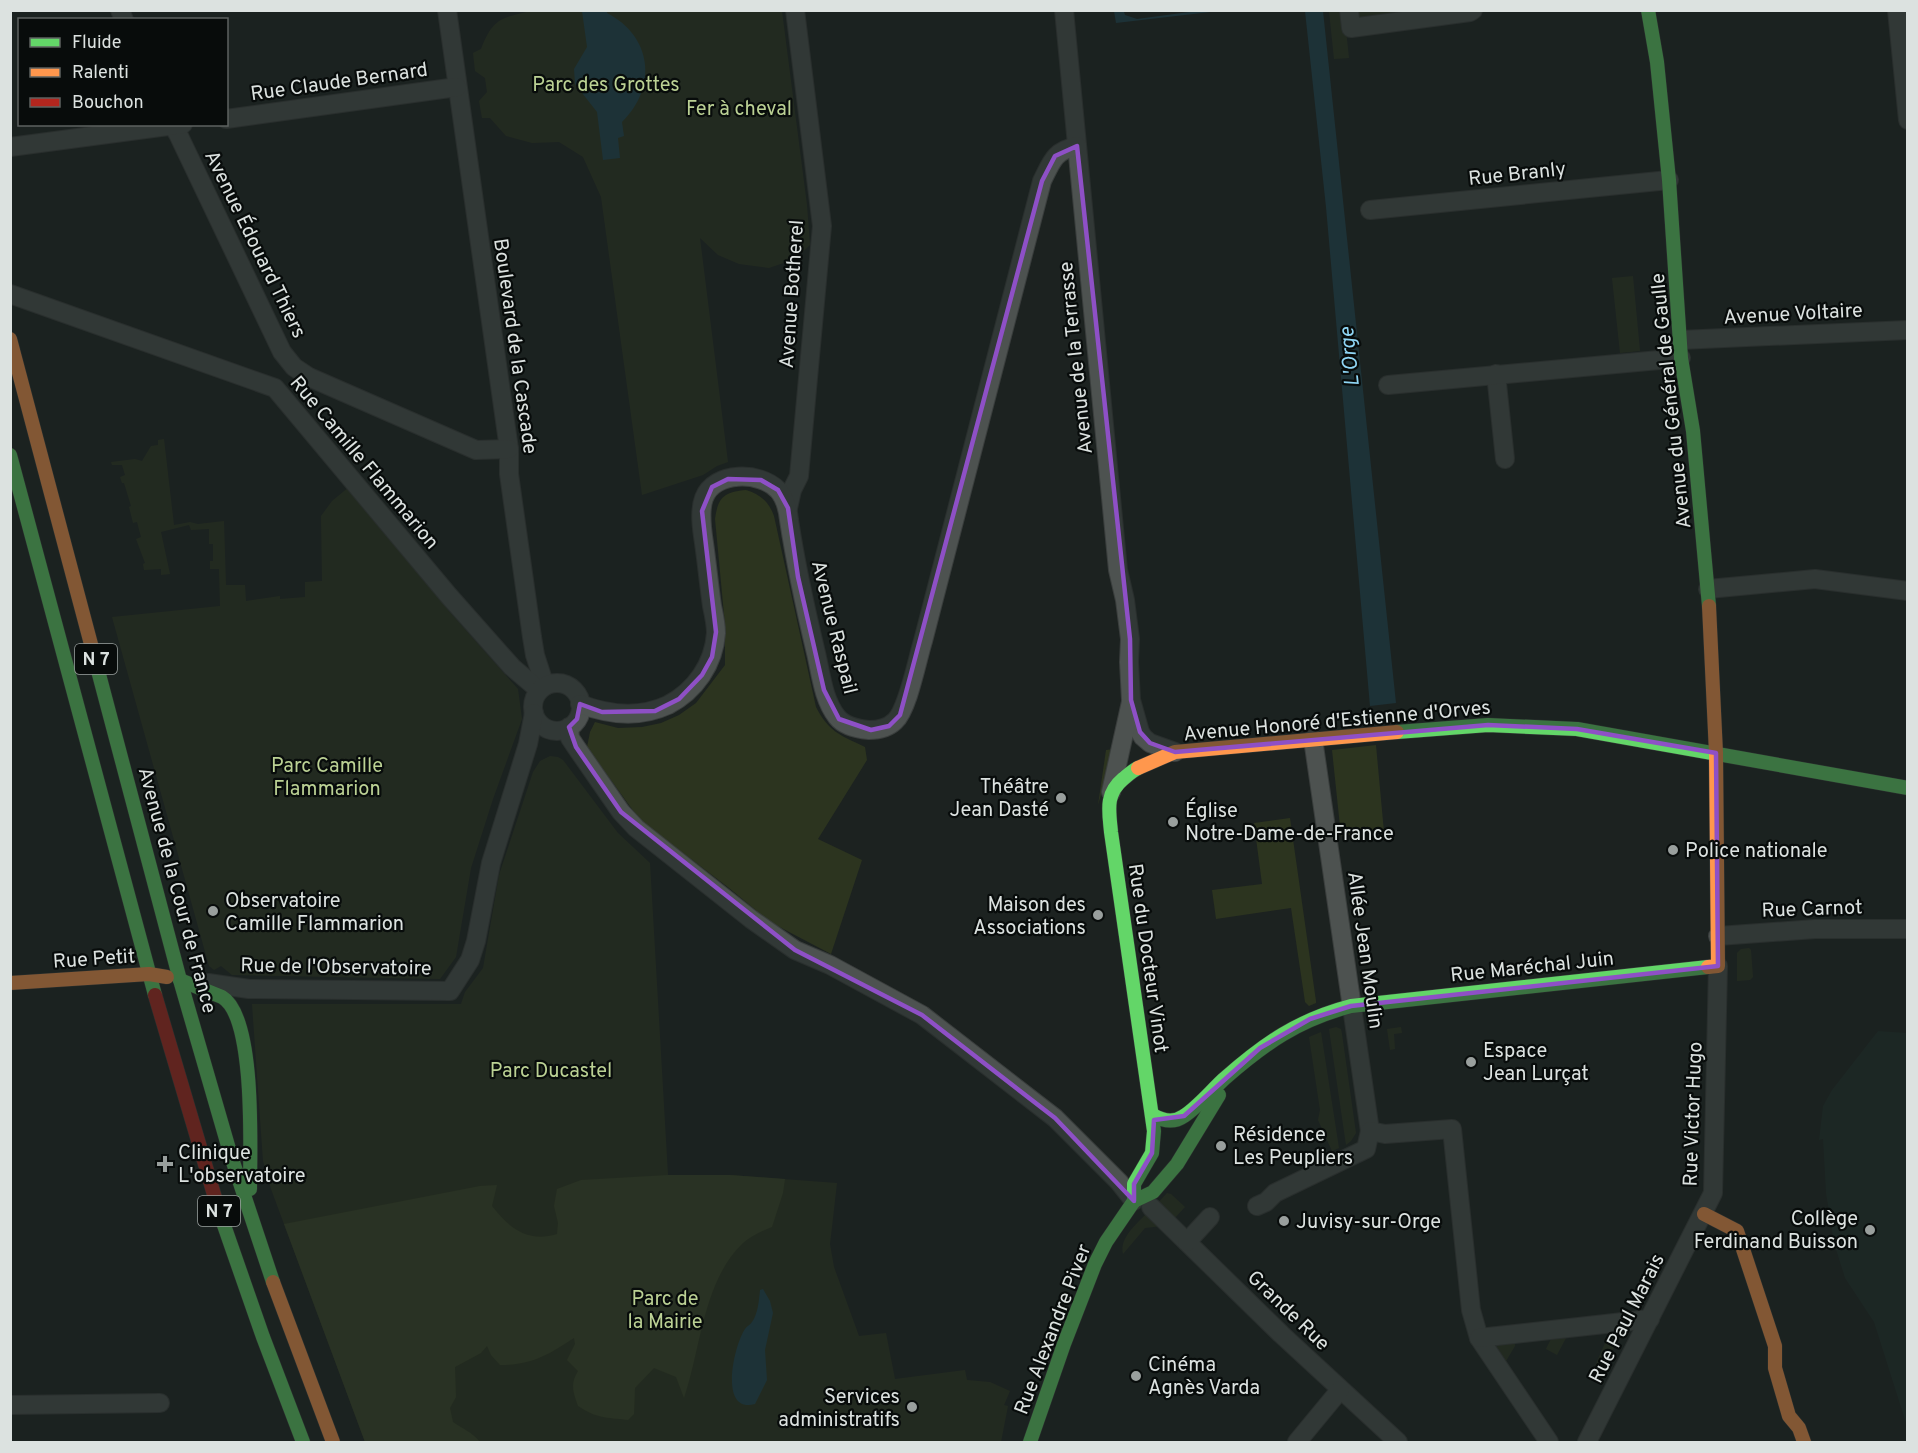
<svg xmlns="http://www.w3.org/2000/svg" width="1918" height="1453" font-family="Overpass,sans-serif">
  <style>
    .built { fill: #1e2d29 }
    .green { fill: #2c341f }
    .forest { fill: #3a4528 }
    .water { fill: #1f4553 }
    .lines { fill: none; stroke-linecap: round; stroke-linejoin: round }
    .street-casing { stroke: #3a3e3d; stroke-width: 20 }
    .fast-casing { stroke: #3a3e3d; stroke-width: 15 }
    .slow-casing { stroke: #3a3e3d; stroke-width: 15 }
    .jam-casing { stroke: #3a3e3d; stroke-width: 15 }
    .street { stroke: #4d5250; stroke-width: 18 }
    .fast { stroke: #63d668; stroke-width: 14 }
    .slow { stroke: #ff974d; stroke-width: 14 }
    .jam { stroke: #b3261e; stroke-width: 14 }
    .marked { fill: none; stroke: #8e50c6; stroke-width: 4.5; stroke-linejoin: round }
    .poi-dot { fill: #999f9d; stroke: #080c0b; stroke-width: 2 }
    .labels { text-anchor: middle; stroke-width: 4.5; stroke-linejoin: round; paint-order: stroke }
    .shield { fill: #080c0b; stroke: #9ca2a0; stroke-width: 1.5 }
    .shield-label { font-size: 18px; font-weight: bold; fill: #dce2e0 }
    .street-label { font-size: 20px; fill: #dce2e0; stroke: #080c0b }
    .park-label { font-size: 20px; fill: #bbd194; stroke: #080c0b }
    .poi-label { font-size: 20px; fill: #dce2e0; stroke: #080c0b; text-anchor: start }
    .water-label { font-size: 21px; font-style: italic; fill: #8fd6f5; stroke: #080c0b }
  </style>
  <rect width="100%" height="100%" fill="#1c2220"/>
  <path class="built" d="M1878,1031L1907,1033V1432L1906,1423L1874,1322L1845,1278L1834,1243L1826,1193L1823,1139L1819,1140L1823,1106L1832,1090Z"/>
  <g class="green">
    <path d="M531,11H782L807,205L810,245L795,259L769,268L739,264L718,255L700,238L728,462L717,466L703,475L642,495L601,197L583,157L559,142L532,143L506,136L490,118H482L479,101L487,92L485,78L475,71L473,53L481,49C493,18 501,18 531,11Z"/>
    <path d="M1329,11H1344L1349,58L1334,59Z"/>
    <path d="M1354,11H1444L1360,19Z"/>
    <path d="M1633,276L1640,351L1620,353L1612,278Z"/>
    <path d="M164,439L174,525L190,522L198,524L224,521L226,585H245L246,601L280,596V599L305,597V582L322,581L321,516L332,501L349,487L435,590L448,610L518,689L522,719L493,799L471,868L456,957L440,979L232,975L221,966L214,970L209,966L112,617L220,606L219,569H210V561H213V544H209V529L191,530L189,525L161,532L170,574L161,575V569L144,570L143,564L145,563L136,539L141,537L137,522L133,523L129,507L131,506L124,483H122L120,477L125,475L122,465H112L111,462L135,459L142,461L151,446L158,445V440Z"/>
    <path d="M746,490C760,494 769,502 774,516L816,707C829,732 840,735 865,747L867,760L818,839L862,860L831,954L770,922L729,888L645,824L637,816L587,747L590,732L595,722L618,728L642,727L661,723L679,715L696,703L725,665V625L715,519C718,497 724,492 746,490Z"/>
    <path d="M1376,745L1384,832L1341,836L1332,750Z"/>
    <path d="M1114,749L1098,805L1106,750Z"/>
    <path d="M550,756L558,757L563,760L618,833L650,863L668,1175H730L837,1183L830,1244L834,1267L859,1336L886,1333L895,1379L965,1370L967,1380L990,1382L1010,1391L1004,1405L1008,1406L1001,1442H365L271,1189L263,1161L252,1004H461L465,992L483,968L499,875L533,772L540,761Z"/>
    <path d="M1290,818L1316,1001V1003L1309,1006L1305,1002L1291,908L1216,919L1212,890L1262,884L1254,823Z"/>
    <path d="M1749,948L1751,950L1753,977L1750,980L1737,981V953L1741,949Z"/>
    <path d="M1336,1027L1341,1029L1342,1034L1356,1133L1351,1141L1346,1145L1329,1029Z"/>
    <path d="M1401,1027L1402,1033L1394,1034L1395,1049L1390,1050L1387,1029Z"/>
    <path d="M1321,1032L1339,1148L1332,1151L1318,1120L1320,1110L1309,1037Z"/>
    <path d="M1691,1109H1697V1140L1691,1139Z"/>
    <path d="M1167,1193L1171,1194L1185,1207L1173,1220L1156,1205Z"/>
    <path d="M1148,1212L1162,1226L1145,1228L1123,1254C1119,1237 1138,1223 1148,1212Z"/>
    <path d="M1609,1334L1618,1338L1604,1371L1595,1366Z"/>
    <path d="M1566,1338L1557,1355L1546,1349L1551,1339Z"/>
    <path d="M1515,1343V1346L1503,1366L1494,1347L1496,1345Z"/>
  </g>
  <path class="forest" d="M668,1175H730L785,1179L783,1193L772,1227C762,1231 751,1236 743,1243C703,1281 701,1348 684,1398L676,1377L654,1368L635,1388L634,1414L628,1420C605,1417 598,1419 578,1406C573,1392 570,1384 578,1371L567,1360L575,1344L574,1338C548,1355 532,1365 500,1365L491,1355L487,1346L481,1353L455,1367L456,1397L450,1408L453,1422C463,1429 472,1432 480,1442H365L284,1224L480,1186L497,1185L492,1206C509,1228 528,1243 557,1234L558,1223L554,1206L557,1189L581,1180Z"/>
  <g class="water">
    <path d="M582,11H607V13C652,36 658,87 622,122L624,136L618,138L620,158L603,160L597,112L575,84L574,69L587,47Z"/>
    <path d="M1114,11H1129L1124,12L1125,15L1137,19L1189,12L1190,11H1219L1116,23Z"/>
    <path d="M1305,11H1323L1396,703L1370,706L1326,207Z"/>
    <path d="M763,1289L770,1301L773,1313L765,1350L767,1380L755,1404C718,1414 734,1345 745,1329C747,1326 750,1325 752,1322C758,1314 759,1300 760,1290Z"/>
  </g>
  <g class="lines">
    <g class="street-casing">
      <g id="street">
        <path d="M120,10L124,20"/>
        <path d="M447,10L509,449V474L532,637L535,655L545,686"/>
        <path d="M1064,10L1118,570L1125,600L1130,639L1129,662L1131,700L1140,732L1143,737L1150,743L1175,752"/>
        <path d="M1349,10L1351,28L1470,12L1473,10"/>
        <path d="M1897,10L1908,120"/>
        <path d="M226,119L457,87"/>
        <path d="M172,124L178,134L282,352L294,367L309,377L476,450L509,449"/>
        <path d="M10,147L183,124"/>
        <path d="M1370,210L1669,180"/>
        <path d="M10,294L275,388L449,596L512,667L539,690"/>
        <path d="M1680,340L1908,330"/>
        <path d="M1496,374L1505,459"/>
        <path d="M1388,385L1681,358"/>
        <path d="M788,508L792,490L799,476L822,226L795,10"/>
        <path d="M1708,589L1815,579L1908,591"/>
        <circle cx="557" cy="707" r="24"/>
        <path d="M580,704C609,715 640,718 668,705C695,691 714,664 716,633C716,625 714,615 712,606C709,585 707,564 704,543C702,530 699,511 704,498C714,471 760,471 778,490C785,498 788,510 789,520C796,566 805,607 816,653C821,674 823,699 837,717C844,726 858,729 869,730C878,730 888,728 895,721C908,709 917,660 923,641L1042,181C1052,161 1054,151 1077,146"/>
        <path d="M569,727L570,738L576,747L621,812L636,828L751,919L795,950L830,965L922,1015L1055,1118L1119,1182L1134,1201"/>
        <path d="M1313,739L1370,1131"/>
        <path d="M1111,792L1131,702"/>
        <path d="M1718,936L1815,929H1908"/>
        <path d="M208,983L249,989L450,991L470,960L476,941L491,863L528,744L534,713"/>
        <path d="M1257,1206L1266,1202L1275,1193L1366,1149L1370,1131L1385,1134L1452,1129L1471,1310L1479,1338L1549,1442"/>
        <path d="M1151,1207L1281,1334L1398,1442"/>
        <path d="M1187,1242L1210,1217"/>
        <path d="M1479,1338L1650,1319"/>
        <path d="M10,1405L160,1403"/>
        <path d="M1297,1442L1340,1390"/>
        <path d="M1587,1442L1713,1193L1718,966"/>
      </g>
    </g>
    <g class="fast-casing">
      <g id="fast">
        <path d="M1648,10L1657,62L1669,180L1681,358L1693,431L1709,606"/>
        <path d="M10,455L155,995"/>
        <path d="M96,663L180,980L231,1156L273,1282"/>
        <path d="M1397,732L1488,725L1577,729L1908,788"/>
        <path d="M180,980L222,997C256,1017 250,1151 250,1189"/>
        <path d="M1153,1115C1163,1121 1174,1123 1184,1116C1198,1107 1211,1091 1224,1079C1265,1043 1298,1020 1351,1006L1708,967"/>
        <path d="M1134,1201V1184L1152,1153L1154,1131L1111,832C1109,811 1105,794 1123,779C1128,775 1132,771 1138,768"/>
        <path d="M1134,1201L1153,1192L1177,1164L1219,1095"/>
        <path d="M218,1208L263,1337L303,1442"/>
        <path d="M1030,1442L1064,1344L1095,1264L1106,1242L1134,1201"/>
      </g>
    </g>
    <g class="slow-casing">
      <g id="slow">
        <path d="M10,339L96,663"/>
        <path d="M1138,768L1175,752L1397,732"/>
        <path d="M1708,967L1718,966L1716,753L1709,606"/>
        <path d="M10,983L149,974L167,977"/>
        <path d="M1704,1214L1737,1231L1775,1346V1368L1789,1416L1799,1428L1804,1442"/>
        <path d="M273,1282L333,1442"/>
      </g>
    </g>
    <g class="jam-casing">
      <path id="jam" d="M155,995L218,1208"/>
    </g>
    <use href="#street" class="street"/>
    <use href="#fast" class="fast"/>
    <use href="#slow" class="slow"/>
    <use href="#jam" class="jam"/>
  </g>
  <path d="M0 0H1918V1453H0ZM1077,146L1130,639L1131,700L1140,732L1150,743L1175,752L1488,725L1577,729L1716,753L1718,966L1351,1006L1310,1019L1260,1048L1184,1116L1154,1120L1152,1153L1134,1184V1201L1055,1118L922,1015L795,950L621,812L576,747L569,727L577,719L580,704L602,712L655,711L679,699L702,675L712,657L716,632L702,511L712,487L728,479L761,480L778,490L788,508L798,577L824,690L839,719L871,730L889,726L900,715L1042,181L1055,156Z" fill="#1c2220" fill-opacity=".55" fill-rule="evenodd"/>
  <path class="marked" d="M1077,146L1130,639L1131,700L1140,732L1150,743L1175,752L1488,725L1577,729L1716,753L1718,966L1351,1006L1310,1019L1260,1048L1184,1116L1154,1120L1152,1153L1134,1184V1201L1055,1118L922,1015L795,950L621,812L576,747L569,727L577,719L580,704L602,712L655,711L679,699L702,675L712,657L716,632L702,511L712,487L728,479L761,480L778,490L788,508L798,577L824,690L839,719L871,730L889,726L900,715L1042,181L1055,156Z"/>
  <g class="poi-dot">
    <circle cx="1061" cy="798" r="6"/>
    <circle cx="1173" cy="822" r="6"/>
    <circle cx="1673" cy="850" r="6"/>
    <circle cx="213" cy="911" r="6"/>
    <circle cx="1098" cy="915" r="6"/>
    <circle cx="1471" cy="1062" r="6"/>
    <circle cx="1221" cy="1146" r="6"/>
    <path d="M162 1155h6v6h6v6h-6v6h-6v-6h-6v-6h6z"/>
    <circle cx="1284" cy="1221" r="6"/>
    <circle cx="1870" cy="1230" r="6"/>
    <circle cx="1136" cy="1376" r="6"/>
    <circle cx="912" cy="1407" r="6"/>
  </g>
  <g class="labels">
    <g class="shield">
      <rect x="75" y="644" width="42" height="30" rx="4.5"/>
      <rect x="198" y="1196" width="42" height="30" rx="4.5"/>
    </g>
    <g class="shield-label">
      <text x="96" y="665">N 7</text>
      <text x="219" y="1217">N 7</text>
    </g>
    <g class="street-label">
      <text transform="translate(339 81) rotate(-8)" y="7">Rue Claude Bernard</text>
      <text transform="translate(1517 173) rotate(-6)" y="7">Rue Branly</text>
      <text transform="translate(256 244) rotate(64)" y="7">Avenue Édouard Thiers</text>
      <text transform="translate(791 294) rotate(-86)" y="7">Avenue Botherel</text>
      <text transform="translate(1793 313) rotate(-3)" y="7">Avenue Voltaire</text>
      <text transform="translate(516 346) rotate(82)" y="7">Boulevard de la Cascade</text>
      <text transform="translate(1075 358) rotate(-96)" y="7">Avenue de la Terrasse</text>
      <text transform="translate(1670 401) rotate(-96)" y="7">Avenue du Général de Gaulle</text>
      <text transform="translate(365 462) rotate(50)" y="7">Rue Camille Flammarion</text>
      <text transform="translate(835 627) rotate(76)" y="7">Avenue Raspail</text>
      <text transform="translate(1337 720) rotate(-5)" y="7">Avenue Honoré d'Estienne d'Orves</text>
      <text transform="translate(178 890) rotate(75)" y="7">Avenue de la Cour de France</text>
      <text transform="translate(1812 908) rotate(-2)" y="7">Rue Carnot</text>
      <text transform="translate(1366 950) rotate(82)" y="7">Allée Jean Moulin</text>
      <text transform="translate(94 958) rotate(-4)" y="7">Rue Petit</text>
      <text transform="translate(1149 958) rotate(82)" y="7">Rue du Docteur Vinot</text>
      <text transform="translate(336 966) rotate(1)" y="7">Rue de l'Observatoire</text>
      <text transform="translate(1532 966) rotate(-6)" y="7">Rue Maréchal Juin</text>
      <text transform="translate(1692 1114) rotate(-88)" y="7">Rue Victor Hugo</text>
      <text transform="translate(1289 1310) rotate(44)" y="7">Grande Rue</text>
      <text transform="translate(1626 1318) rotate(-63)" y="7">Rue Paul Marais</text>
      <text transform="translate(1052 1329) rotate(-69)" y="7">Rue Alexandre Piver</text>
    </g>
    <g class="park-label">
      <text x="606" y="91">Parc des Grottes</text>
      <text x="739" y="115">Fer à cheval</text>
      <text x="327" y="772">Parc Camille<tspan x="327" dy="23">Flammarion</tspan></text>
      <text x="551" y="1077">Parc Ducastel</text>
      <text x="665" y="1305">Parc de<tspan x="665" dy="23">la Mairie</tspan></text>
    </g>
    <g class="poi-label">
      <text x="1049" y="793" text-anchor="end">Théâtre<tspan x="1049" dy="23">Jean Dasté</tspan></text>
      <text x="1185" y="817">Église<tspan x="1185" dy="23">Notre-Dame-de-France</tspan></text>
      <text x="1685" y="857">Police nationale</text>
      <text x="225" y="907">Observatoire<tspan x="225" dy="23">Camille Flammarion</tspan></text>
      <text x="1086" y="911" text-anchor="end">Maison des<tspan x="1086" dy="23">Associations</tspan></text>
      <text x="1483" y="1057">Espace<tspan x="1483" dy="23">Jean Lurçat</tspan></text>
      <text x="1233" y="1141">Résidence<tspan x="1233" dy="23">Les Peupliers</tspan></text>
      <text x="178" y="1159">Clinique<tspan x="178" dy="23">L'observatoire</tspan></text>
      <text x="1858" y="1225" text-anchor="end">Collège<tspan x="1858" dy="23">Ferdinand Buisson</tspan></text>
      <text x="1296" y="1228">Juvisy-sur-Orge</text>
      <text x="1148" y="1371">Cinéma<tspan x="1148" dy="23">Agnès Varda</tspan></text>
      <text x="900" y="1403" text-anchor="end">Services<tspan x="900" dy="23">administratifs</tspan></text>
    </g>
    <g class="water-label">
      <text transform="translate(1349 357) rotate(-96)" y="7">L'Orge</text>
    </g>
  </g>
  <rect width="1918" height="1453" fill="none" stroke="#dce2e0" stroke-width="24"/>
  <rect x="18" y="18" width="210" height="108" fill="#080c0b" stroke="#5d6260" stroke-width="1.5"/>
  <rect x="30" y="38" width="30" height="9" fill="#63d668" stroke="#5d6260" stroke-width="1.5"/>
  <text x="72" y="48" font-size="18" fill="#dce2e0">Fluide</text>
  <rect x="30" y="68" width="30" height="9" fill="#ff974d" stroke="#5d6260" stroke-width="1.5"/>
  <text x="72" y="78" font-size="18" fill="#dce2e0">Ralenti</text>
  <rect x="30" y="98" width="30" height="9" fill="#b3261e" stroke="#5d6260" stroke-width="1.5"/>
  <text x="72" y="108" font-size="18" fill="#dce2e0">Bouchon</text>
</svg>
